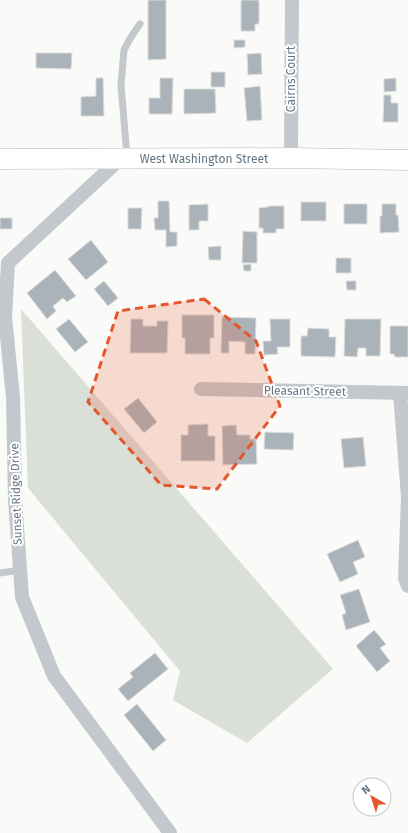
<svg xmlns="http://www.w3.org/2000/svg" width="408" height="833" font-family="'Fira Sans',sans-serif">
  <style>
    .green { fill: #dadfd7 }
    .building { fill: #aab3b9; stroke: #dcdcda }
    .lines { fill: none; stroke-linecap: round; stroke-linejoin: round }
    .secondary-casing { stroke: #b3babf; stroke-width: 21 }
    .service { stroke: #c3c8cc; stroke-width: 7 }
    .minor { stroke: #c3c8cc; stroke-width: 14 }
    .secondary { stroke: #fff; stroke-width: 20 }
    .marked { fill: #e4572e; fill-opacity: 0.2; stroke: #e4572e; stroke-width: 3; stroke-dasharray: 8 5; stroke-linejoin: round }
    .labels { text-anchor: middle; stroke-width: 4; stroke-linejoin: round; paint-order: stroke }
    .street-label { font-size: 12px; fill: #657683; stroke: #fff }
  </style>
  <rect width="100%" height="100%" fill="#fafaf8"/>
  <path class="green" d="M21,309L333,669L247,743L173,700L180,671L28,488Z"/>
  <g class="building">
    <path d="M148,0H166V59L148,60Z"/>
    <path d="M241,0H259V24H255V31H241Z"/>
    <path d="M234,40H245V47L234,48Z"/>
    <path d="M36,53H72L71,69L36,68Z"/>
    <path d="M261,53L262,74L248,75L247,54Z"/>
    <rect x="211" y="72" width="14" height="15"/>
    <path d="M96,78H103L104,116H81V97L96,96Z"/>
    <path d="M160,78H173L172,114H149V98H160Z"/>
    <path d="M396,78V91L384,92V79Z"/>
    <path d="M260,86L262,120L247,121L244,88Z"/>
    <path d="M184,89H215L216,113L184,114Z"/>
    <path d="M384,95H391V103H398V122H383Z"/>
    <path d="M158,201H169L170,232H177V246L166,247V230H155L154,218H158Z"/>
    <rect x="301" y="202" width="25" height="19"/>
    <path d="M208,204V221H199V230H189V205Z"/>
    <rect x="344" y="204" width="23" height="20"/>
    <path d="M382,204H396V215H398L399,232L380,233V216H382Z"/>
    <path d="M268,206H284V229H276V233H263V228H259V208L268,207Z"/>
    <path d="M128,208H142L141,229H128Z"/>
    <rect x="0" y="218" width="12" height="11"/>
    <path d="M243,231L257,232V263H242Z"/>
    <path d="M91,240L108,262L86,280L68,259Z"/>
    <path d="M221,246V260H209L208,247Z"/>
    <rect x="336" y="258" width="15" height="15"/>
    <path d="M251,264V271H244L243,265Z"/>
    <path d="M55,270L76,296L67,302L63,298L53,306L56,311L47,319L27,293Z"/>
    <path d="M104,281L118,298L108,306L94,289Z"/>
    <path d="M346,281H356V290H347Z"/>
    <path d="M182,315H214V338H210V354H185V338H182Z"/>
    <path d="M222,317L256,318L255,354H245V342L229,341V353H221Z"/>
    <path d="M69,319L88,342L75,352L56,329Z"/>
    <path d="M131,319H143V326H157V321H168L167,353H130Z"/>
    <path d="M270,319H290V347H277L278,354L264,355L263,341H271Z"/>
    <path d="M345,319H381L380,356H366V348H358L357,357L344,356Z"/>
    <path d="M390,326H408V357H395L394,354H390Z"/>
    <path d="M308,328L329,329V337H336L335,357L301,356V336H307Z"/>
    <path d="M138,398L157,422L144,433L124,409Z"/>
    <path d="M208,424V436H215V461H181V435H188V425Z"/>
    <path d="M236,425L237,435H250V439H256L257,464L223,465L222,426Z"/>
    <path d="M265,432L294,433L293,450L264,449Z"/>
    <path d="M363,437L366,466L344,468L341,439Z"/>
    <path d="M358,540L365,557L353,562L358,574L340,582L327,554Z"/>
    <path d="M359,589L370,622L346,630L342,615L346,613L340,595Z"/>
    <path d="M374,630L386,644L380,648L390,661L377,672L356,646Z"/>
    <path d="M155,653L168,669L128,701L118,689L133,677L130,673Z"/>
    <path d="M137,704L166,740L153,751L124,715Z"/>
  </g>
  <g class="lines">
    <g class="secondary-casing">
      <path id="secondary" d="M0,159L291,158L408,160"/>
    </g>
    <g class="service">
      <path d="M127,157L121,85L124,50L131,37L140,24"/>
      <path d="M0,573L20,570"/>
    </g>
    <g class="minor">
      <path d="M291,158L292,0"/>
      <path d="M120,159L8,263L5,317L13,397L15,499L22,597L54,676L170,833"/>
      <path d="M201,389L408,393"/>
      <path d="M400,393L408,497L405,578L408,586"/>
    </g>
    <use href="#secondary" class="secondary"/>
  </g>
  <path class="marked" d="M204,299L256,341L280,406L217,489L161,485L88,402L118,311Z"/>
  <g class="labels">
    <g class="street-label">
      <text transform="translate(291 79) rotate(-90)" y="4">Cairns Court</text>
      <text x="204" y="163">West Washington Street</text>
      <text transform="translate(305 391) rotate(1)" y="4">Pleasant Street</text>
      <text transform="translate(16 494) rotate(-92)" y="4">Sunset Ridge Drive</text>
    </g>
  </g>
  <g transform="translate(372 797) rotate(321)"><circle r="19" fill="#ffffff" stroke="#c1c8cd"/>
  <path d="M0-3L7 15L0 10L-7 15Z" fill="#e4572e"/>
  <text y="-6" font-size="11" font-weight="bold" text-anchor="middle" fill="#657683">N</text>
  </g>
</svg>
